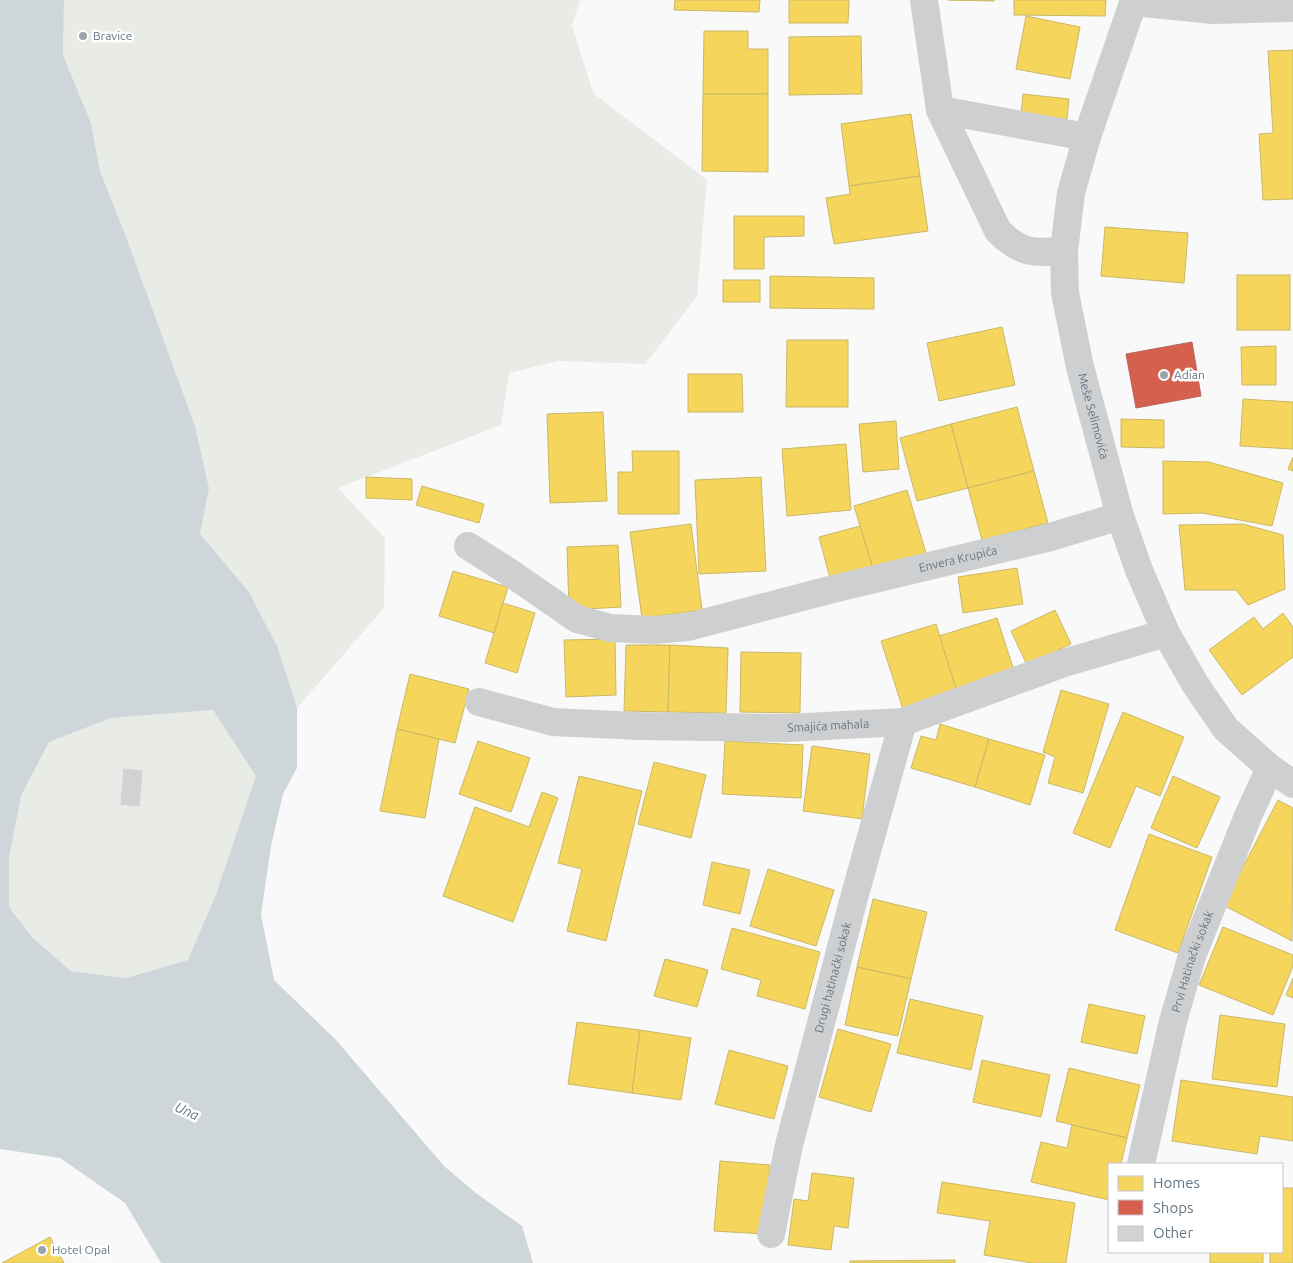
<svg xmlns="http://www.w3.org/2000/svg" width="1293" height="1263" font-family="Ubuntu,sans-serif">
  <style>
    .green { fill: #e8ebe6 }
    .water { fill: #ced6d9; fill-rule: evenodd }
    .homes { fill: #f6d55c; stroke: #cab868 }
    .shops { fill: #d6604d; stroke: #b4675d }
    .building { fill: #d0d2d3; stroke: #e8e8e8 }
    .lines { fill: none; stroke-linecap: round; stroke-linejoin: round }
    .minor { stroke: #cecfd0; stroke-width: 28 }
    .poi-dot { fill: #99a4ac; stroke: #fff; stroke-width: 2 }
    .labels { text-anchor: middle; stroke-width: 5; stroke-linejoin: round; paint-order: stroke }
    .poi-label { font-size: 12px; fill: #657683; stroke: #fff; text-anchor: start }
    .street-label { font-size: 12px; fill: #657683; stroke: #fff }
    .water-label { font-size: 14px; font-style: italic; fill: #60757c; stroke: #fff }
  </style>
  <rect width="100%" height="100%" fill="#f9f9f9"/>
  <g class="green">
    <path d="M64,0H580L572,25L593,93L707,180L697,296L645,364L558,361L509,373L501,425L338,488L385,538L384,608L297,708L278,648L249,592L200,534L209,488L195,426L125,234L100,171L91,123L63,55Z"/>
    <path d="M213,710L257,776L216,894L188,960L126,978L71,971L32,937L9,907V858L21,796L49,742L111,718Z"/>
  </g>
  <path class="water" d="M0,0H64L63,55L91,123L100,171L125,234L195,426L209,488L200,534L249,592L278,648L297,708V768L283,794L271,846L261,915L274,980L336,1040L444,1166L476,1193L522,1226L533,1263H161L125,1203L60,1158L0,1149ZM213,710L256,776L216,894L188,960L126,978L71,971L32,937L9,907V858L21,796L49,742L111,718Z"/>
  <g class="homes">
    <path d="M675,0H760L759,12L674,10Z"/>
    <path d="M789,0H849L848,23H789Z"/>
    <path d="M948,0H994V1Z"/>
    <path d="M1014,0H1106L1105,16L1014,15Z"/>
    <path d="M1026,16L1080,27L1070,79L1016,69Z"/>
    <path d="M704,31H748V49H768V94H703Z"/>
    <path d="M861,36L862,94L789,95V37Z"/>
    <path d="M1293,50V199L1263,200L1259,134L1273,133L1268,51Z"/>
    <path d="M703,94H768V172L702,171Z"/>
    <path d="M1023,94L1069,99L1067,119L1021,115Z"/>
    <path d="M911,114L920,176L849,186L841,124Z"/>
    <path d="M920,176L928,231L834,244L826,198L850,194L849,186Z"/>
    <path d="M734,216H804V236L764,237V269H734Z"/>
    <path d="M1105,227L1188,233L1184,283L1101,276Z"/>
    <rect x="1237" y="275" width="53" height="55"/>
    <path d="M770,276L874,278V309L770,308Z"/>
    <rect x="723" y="280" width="37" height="22"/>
    <path d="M1002,327L1015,385L939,401L927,343Z"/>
    <path d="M787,340H848V407H786Z"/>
    <path d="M1276,346V385H1242L1241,347Z"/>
    <path d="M688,374H742L743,412H688Z"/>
    <path d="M1243,399L1293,402V449L1240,446Z"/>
    <path d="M1017,407L1034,471L968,488L951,424Z"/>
    <path d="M603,412L607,501L550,503L547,414Z"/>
    <path d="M1121,419L1164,420V448L1121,447Z"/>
    <path d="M896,421L899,469L863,472L859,424Z"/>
    <path d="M951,424L968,488L917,501L900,438Z"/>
    <path d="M846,444L851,510L787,516L782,449Z"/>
    <path d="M632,451H679V514H618V472H633Z"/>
    <path d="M1293,457V471L1288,469Z"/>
    <path d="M1163,461L1209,462L1283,483L1272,526L1202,513L1163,514Z"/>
    <path d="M1034,471L1048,523L982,540L968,488Z"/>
    <path d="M366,477L412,479V500L366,498Z"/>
    <path d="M761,477L766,571L699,574L695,480Z"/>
    <path d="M422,486L484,504L479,523L416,505Z"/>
    <path d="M907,490L926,553L873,569L854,506Z"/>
    <path d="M691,524L702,610L642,618L630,532Z"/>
    <path d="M1243,524L1283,535L1285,589L1248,605L1236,590H1185L1179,525Z"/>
    <path d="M860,526L873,569L831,582L819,537Z"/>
    <path d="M618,545L621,607L569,610L567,547Z"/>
    <path d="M1017,568L1023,604L963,613L958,577Z"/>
    <path d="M453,571L508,587L494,633L439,616Z"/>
    <path d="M503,603L535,613L517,673L485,663Z"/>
    <path d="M1055,610L1071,644L1027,665L1011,631Z"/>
    <path d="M1283,613L1293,627V657L1242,695L1209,650L1254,617L1263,629Z"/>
    <path d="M997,618L1015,674L957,692L939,636Z"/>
    <path d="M936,624L957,692L903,709L881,641Z"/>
    <path d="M615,639L616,695L566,697L564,640Z"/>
    <path d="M626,645H670L668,712L624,711Z"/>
    <path d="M670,645L728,648L726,713L668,712Z"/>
    <path d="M741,652L801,653L800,713L740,712Z"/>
    <path d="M410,674L469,689L455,743L397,729Z"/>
    <path d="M1061,690L1109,704L1083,793L1048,783L1055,757L1043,752Z"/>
    <path d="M1123,712L1184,737L1160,796L1136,786L1110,848L1073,833Z"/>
    <path d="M940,724L989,739L975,787L911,768L921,736L936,740Z"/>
    <path d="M397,729L439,739L425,818L380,811Z"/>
    <path d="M989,739L1045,755L1030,805L975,787Z"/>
    <path d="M478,741L530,758L511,812L459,794Z"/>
    <path d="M725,741L803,745L801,798L722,794Z"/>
    <path d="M812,746L870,754L862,819L803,811Z"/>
    <path d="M654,762L706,775L691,838L638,824Z"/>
    <path d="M579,776L642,791L606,941L567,931L582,869L558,863Z"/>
    <path d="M1173,776L1220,797L1197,848L1151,828Z"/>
    <path d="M542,792L558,798L513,922L443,896L475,807L529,827Z"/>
    <path d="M1278,800L1293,808L1292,941L1223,905Z"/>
    <path d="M1149,834L1212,857L1178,953L1115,930Z"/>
    <path d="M712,862L750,870L740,914L703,905Z"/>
    <path d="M768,869L834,890L816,946L750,926Z"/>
    <path d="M873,899L927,912L911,979L857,967Z"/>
    <path d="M1223,927L1293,955V966L1273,1015L1199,985Z"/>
    <path d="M732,928L820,952L805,1009L757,996L761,980L721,969Z"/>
    <path d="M665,959L708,970L697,1007L654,996Z"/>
    <path d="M857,967L911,979L898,1036L845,1025Z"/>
    <path d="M1293,978V998L1286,995Z"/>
    <path d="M910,999L983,1016L971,1070L897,1053Z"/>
    <path d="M1089,1004L1145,1016L1137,1054L1081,1042Z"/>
    <path d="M1220,1015L1285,1024L1277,1087L1212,1079Z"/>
    <path d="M577,1022L640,1030L632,1093L568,1084Z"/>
    <path d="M838,1029L891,1044L871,1112L819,1097Z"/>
    <path d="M640,1030L691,1038L681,1100L632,1093Z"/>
    <path d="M729,1050L788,1066L774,1119L715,1104Z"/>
    <path d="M982,1060L1050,1075L1041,1117L973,1102Z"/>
    <path d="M1069,1068L1140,1085L1127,1138L1056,1121Z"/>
    <path d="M1181,1080L1293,1097V1141L1260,1136L1257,1154L1172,1141Z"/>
    <path d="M1072,1125L1127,1138L1121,1164H1109V1200L1031,1182L1041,1142L1067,1148Z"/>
    <path d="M720,1161L770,1165L764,1234L714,1231Z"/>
    <path d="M812,1173L854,1178L848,1228L834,1226L831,1250L788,1245L794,1199L808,1201Z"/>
    <path d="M942,1182L1075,1203L1066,1263H1032L984,1255L990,1221L937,1213Z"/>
    <path d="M1282,1188H1293V1263H1270V1252H1282Z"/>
    <path d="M50,1237L64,1263H2Z"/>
    <rect x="1210" y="1252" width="53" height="11"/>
    <path d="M955,1260V1263H850V1261Z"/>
  </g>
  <path class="shops" d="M1192,342L1201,396L1136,408L1126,354Z"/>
  <path class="building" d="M123,768L143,770L140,807L120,805Z"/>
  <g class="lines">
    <g class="minor">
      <path d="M924,0L940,110L998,231C1021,254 1034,253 1064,251"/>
      <path id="s1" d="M1134,0L1087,137L1071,193L1064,251L1065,293L1080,367L1120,516L1139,570L1166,633L1195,684L1226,729L1270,768L1293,784"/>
      <path d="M1134,2L1213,10L1293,8"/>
      <path d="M940,110L1087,137"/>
      <path id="s2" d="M468,546L509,572L577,619L610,628L654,630L688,627L833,589L1047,538L1120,516"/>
      <path id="s3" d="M479,702L553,722L639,726L787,728L903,722L1064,663L1166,633"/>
      <path id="s4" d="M1141,1164L1173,1021L1192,956L1248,816L1270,768"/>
      <path id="s5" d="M771,1234L789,1145L854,898L903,722"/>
    </g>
  </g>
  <g class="poi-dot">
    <circle cx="83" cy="36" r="5"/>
    <circle cx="1164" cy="375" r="5"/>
    <circle cx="42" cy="1250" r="5"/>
  </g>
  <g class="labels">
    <g class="poi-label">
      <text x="93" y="40">Bravice</text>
      <text x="1174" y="379">Adian</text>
      <text x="52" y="1254">Hotel Opal</text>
    </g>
    <g class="street-label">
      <text dy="4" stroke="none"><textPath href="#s1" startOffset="430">Meše Selimovića</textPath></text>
      <text dy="4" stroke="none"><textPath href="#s2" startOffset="522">Envera Krupića</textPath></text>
      <text dy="4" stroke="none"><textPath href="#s3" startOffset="352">Smajića mahala</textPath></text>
      <text dy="4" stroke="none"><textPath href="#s4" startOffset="209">Prvi Hatinački sokak</textPath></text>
      <text dy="4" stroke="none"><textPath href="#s5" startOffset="264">Drugi hatinački sokak</textPath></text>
    </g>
    <g class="water-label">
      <text transform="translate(187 1111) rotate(24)" y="5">Una</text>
    </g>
  </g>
  <rect x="1108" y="1163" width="175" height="90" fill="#ffffff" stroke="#c1c8cd"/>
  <rect x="1118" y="1176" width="25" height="15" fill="#f6d55c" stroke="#c1c8cd"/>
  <text x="1153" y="1188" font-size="15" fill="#657683">Homes</text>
  <rect x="1118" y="1200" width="25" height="15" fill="#d6604d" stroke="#c1c8cd"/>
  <text x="1153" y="1213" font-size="15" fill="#657683">Shops</text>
  <rect x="1118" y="1226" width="25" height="15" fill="#d0d2d3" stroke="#c1c8cd"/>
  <text x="1153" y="1238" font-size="15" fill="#657683">Other</text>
</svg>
